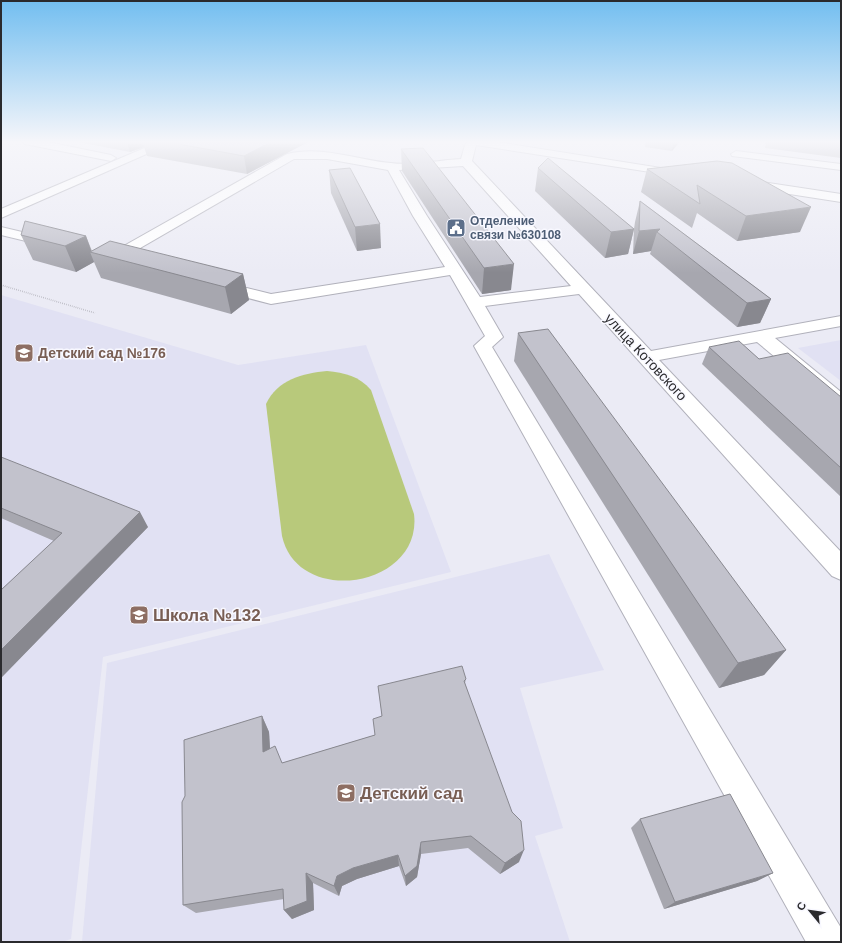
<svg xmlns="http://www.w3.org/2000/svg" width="842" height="943" font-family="Helvetica,sans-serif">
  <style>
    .built { fill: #e1e1f3 }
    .green { fill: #b8c97b }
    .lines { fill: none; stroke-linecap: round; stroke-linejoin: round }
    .minor-casing { stroke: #b1b1bb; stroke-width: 2 }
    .path { stroke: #9f9fa6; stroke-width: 1.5; stroke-dasharray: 0.5 1.5; stroke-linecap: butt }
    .minor { fill: #fff; fill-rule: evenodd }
    .wall { fill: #a7a7af }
    .shaded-wall { fill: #88888f }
    .building { fill: #c2c2cc; stroke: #88888f }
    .labels { text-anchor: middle; stroke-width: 3; stroke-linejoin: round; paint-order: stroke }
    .far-service-label { font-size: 12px; font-weight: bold; fill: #4e5e75; stroke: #f8f8ff; text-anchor: start }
    .education-label { font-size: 14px; font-weight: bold; fill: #785e54; stroke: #f8f8ff; text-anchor: start }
    .street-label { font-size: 14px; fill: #2a2a2d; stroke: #f8f8ff }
    .near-education-label { font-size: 17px; font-weight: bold; fill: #785e54; stroke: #f8f8ff; text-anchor: start }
  </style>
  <rect width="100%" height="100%" fill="#ebebf5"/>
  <g class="built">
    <path d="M1,295L238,365L366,345L451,572L103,657L71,939L62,942H1Z"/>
    <path d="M841,340V381L798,348Z"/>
    <path d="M549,554L604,670L520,688L563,828L535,836L570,942H82L107,663Z"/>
  </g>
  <path class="green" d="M327,371C345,373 359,376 371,390L414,514C423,587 298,608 282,536L266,404C277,380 303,373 327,371Z"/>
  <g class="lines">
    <g class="minor-casing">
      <g id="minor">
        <path d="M20,141H43L111,155L116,158L111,161L25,144Z"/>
        <path d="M161,141H176L1,218V209Z"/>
        <path d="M468,141H491L680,171L682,173L680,175L676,176L476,145L472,161L651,351L841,316V326L775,338L841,392V408L834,406L757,342L659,360L841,552V580L832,576L579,294L485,306L503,337L492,347L841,928V942H806L474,346L485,336L450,275L271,304L213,289L210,286L213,283L218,281L271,294L445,267L413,216L388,170L327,159H294L116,262H106L104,259L106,256L287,154C322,145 356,160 391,163C411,166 440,160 461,159L465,145ZM463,166L571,286L480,297L427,216L399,170Z"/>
        <path d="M736,151L841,164V170L732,156L731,154Z"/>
        <path d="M748,180L841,194V202L744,187L742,184L744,181Z"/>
        <path d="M1,227L56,240L58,243L56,246L51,247L1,235Z"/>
      </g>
    </g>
    <path class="path" d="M1,285L95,313"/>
    <use href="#minor" class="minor"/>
  </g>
  <g class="wall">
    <path d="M73,141H310L247,174L147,156L144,147L130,152Z"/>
    <path d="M646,141H680L672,151L645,147Z"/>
    <path d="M766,141H841V158L765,148Z"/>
    <path d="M401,149L511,290L482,294L402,171Z"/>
    <path d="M717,161L800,232L737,241L697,213L692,228L641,192L647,169Z"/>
    <path d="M538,168L634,229L635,222L640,201L771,299L760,323L737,327L650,254L651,251L633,254L634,229L628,254L605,258L535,191Z"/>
    <path d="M329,170L381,248L357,251L331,193Z"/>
    <path d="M21,235L86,236L92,251L243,274L249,300L231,314L101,278L94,262L76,272L33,260Z"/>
    <path d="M518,333L786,650L764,675L719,688L514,361Z"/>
    <path d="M709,347L759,359L841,397V497L702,364Z"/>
    <path d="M1,457L148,527L1,678V590L54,541L1,518Z"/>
    <path d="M466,679L465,683L519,862L500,874L468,848L421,854L417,877L406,886L399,866L357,879L342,886L339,896L313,883L314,910L292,919L284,910V899L196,913L183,905L262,716L269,732L270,748L282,763L375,735L382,716L378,686Z"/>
    <path d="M640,819L773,873L757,881L664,909L631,828Z"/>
  </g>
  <g class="shaded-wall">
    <path d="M127,141H142L144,147L130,152Z"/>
    <path d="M273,141H310L247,174L244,156Z"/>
    <path d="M674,141H680L672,151Z"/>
    <path d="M811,207L800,232L737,241L746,216Z"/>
    <path d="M380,224L381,248L357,251L355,227Z"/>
    <path d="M634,229L628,254L605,258L611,232Z"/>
    <path d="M660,229L657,232L651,251L633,254L639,231Z"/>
    <path d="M86,236L92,253L90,252L94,262L76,272L65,246Z"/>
    <path d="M514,264L511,290L482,294L484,268Z"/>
    <path d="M243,274L249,300L231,314L225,287Z"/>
    <path d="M771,299L760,323L737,327L747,303Z"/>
    <path d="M140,512L148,527L1,678V650Z"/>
    <path d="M786,650L764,675L719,688L738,663Z"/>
    <path d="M262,716L269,732L271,767L263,752Z"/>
    <path d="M421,842V854L417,877L406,886L405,876Z"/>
    <path d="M524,850L519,862L500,874L505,863Z"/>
    <path d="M398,855L399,866L357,879L342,886L339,896L334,886L337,876L353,868Z"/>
    <path d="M306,873L313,883L314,910L292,919L284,910Z"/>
    <path d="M773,873L757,881L664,909L675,902Z"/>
  </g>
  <g class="building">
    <path d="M162,141H273L244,156Z"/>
    <path d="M423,148L514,264L484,268L401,149Z"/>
    <path d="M548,158L634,229L611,232L538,168Z"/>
    <path d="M717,161L732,163L811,207L746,216L697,185L700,204L647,169Z"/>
    <path d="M350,168L380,224L355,227L329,170Z"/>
    <path d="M640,201L771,299L747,303L657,232L660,229L639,231Z"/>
    <path d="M25,221L86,236L65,246L21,235Z"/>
    <path d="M110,241L243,274L225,287L90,252Z"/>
    <path d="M548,329L786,650L738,663L518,333Z"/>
    <path d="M739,341L759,359L788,353L841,397V468L709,347Z"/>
    <path d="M1,457L140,512L1,650V590L62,533L1,508Z"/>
    <path d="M462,666L466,679L464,681L512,812L521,821L524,850L505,863L471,836L421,842L417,866L405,876L398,855L353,868L337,876L334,886L306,873L307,901L284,910L283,889L183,905L182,802L185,796L184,740L262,716L263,752L275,746L282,763L375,735L373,719L382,716L378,686Z"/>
    <path d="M730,794L773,873L675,902L640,819Z"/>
  </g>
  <linearGradient id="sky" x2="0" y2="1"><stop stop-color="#72bef0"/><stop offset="0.52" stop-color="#f6f6fa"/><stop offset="1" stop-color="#f6f6fa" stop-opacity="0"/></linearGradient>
  <rect width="842" height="273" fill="url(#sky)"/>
  <defs>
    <g id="civic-square" transform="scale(1)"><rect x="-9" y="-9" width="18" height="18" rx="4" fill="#5c6f8a" stroke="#f8f8ff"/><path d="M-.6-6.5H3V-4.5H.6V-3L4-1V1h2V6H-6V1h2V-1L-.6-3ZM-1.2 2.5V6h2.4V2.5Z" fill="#fff"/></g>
    <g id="school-square" transform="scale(1)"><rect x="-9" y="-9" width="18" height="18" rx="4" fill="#8d6e63" stroke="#f8f8ff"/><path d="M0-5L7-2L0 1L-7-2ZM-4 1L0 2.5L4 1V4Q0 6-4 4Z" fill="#fff"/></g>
  </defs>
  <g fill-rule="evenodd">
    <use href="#civic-square" x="456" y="228"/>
    <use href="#school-square" x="24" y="353"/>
    <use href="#school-square" x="139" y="615"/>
    <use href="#school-square" x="346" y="793"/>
  </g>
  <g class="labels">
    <g class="far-service-label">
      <text x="470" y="225">Отделение<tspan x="470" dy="14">связи №630108</tspan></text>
    </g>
    <g class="education-label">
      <text x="38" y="358">Детский сад №176</text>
    </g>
    <g class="street-label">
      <text transform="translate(646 357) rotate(47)" y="5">улица Котовского</text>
    </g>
    <g class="near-education-label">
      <text x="153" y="621">Школа №132</text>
      <text x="360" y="799">Детский сад</text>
    </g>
  </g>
  <rect width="842" height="943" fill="none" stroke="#2a2a2d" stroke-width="4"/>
  <g transform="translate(810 911) rotate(299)" stroke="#f8f8ff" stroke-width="3" paint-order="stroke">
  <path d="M0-3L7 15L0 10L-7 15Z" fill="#2a2a2d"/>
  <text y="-6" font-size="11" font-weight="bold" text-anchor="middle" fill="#2a2a2d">С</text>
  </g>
</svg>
